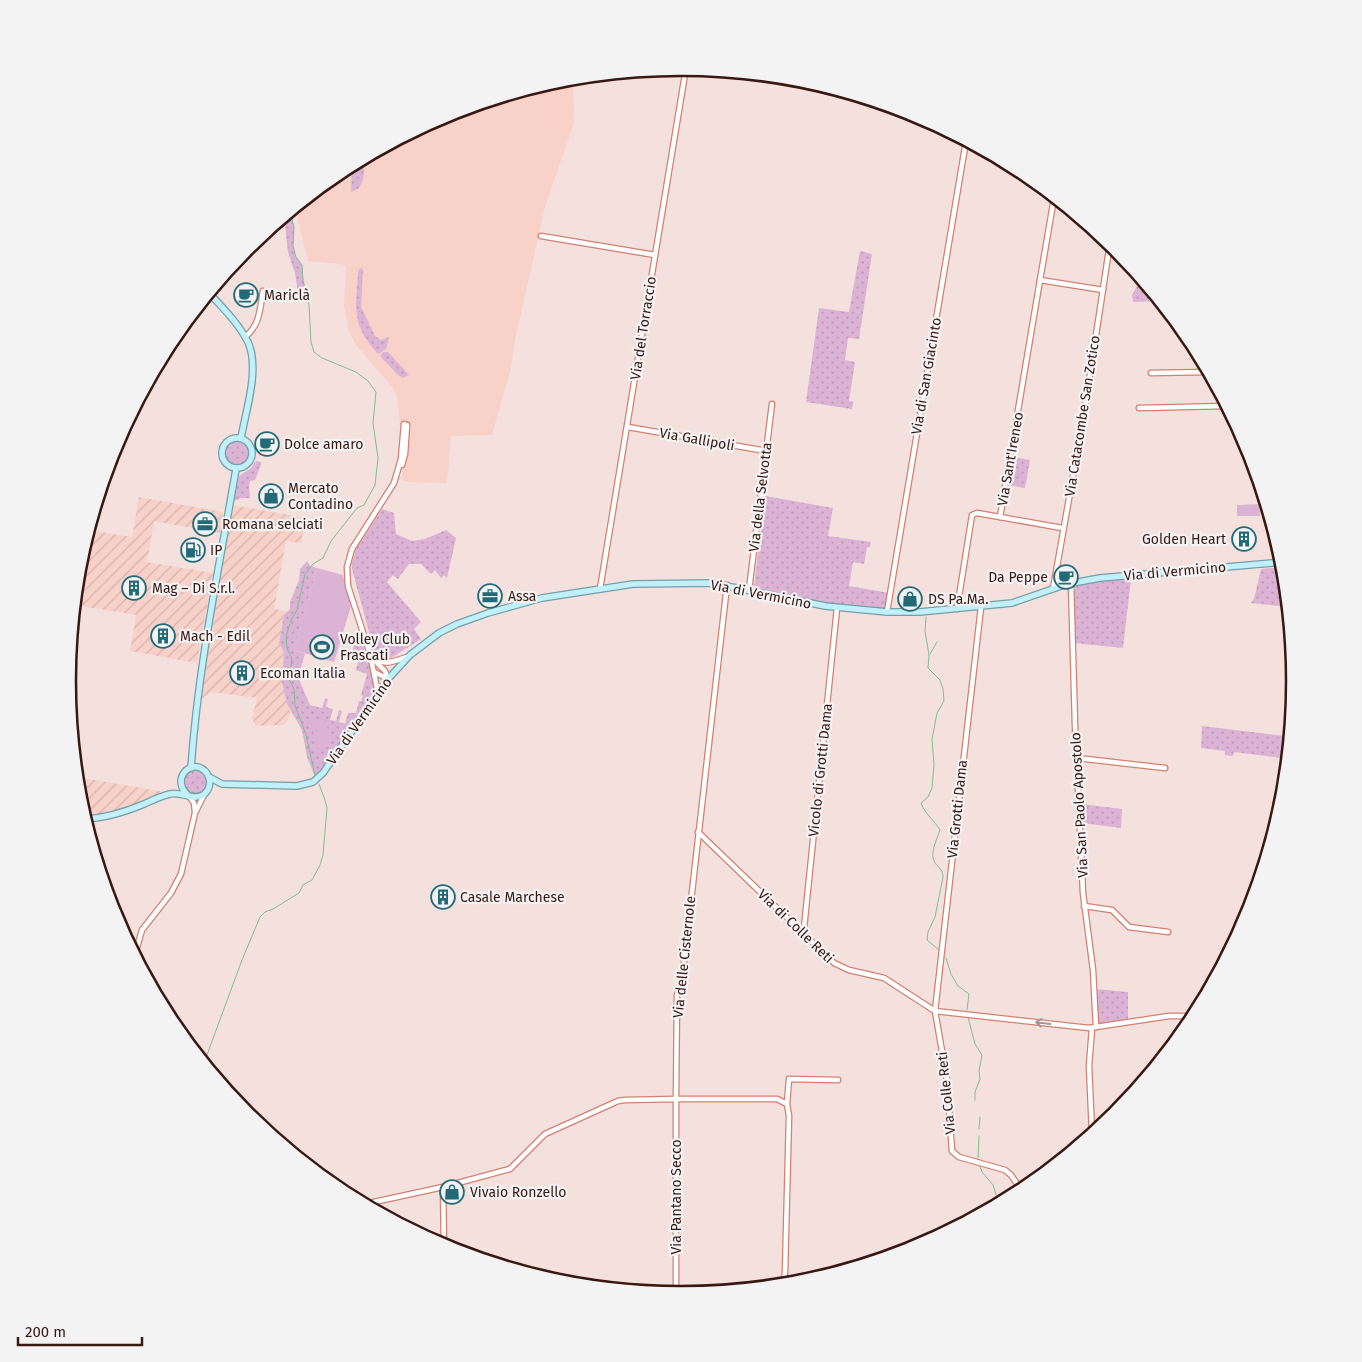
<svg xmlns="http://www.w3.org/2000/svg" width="1362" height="1362" font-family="'Fira Sans',sans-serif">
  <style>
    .built { fill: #f8d1c9 }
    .industrial { fill: url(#industrial-furrows) }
    .green { fill: url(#green-dots) }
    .pitch { fill: #dbb3d4 }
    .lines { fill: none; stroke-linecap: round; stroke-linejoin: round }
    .stream { stroke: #80bd90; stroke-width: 1 }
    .minor-casing { stroke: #d38070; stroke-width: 7 }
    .major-casing { stroke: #759ea6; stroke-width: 8 }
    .minor { stroke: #fff; stroke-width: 4.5 }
    .major { stroke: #c0f0f9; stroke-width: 5.5 }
    .oneway { stroke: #a59794 }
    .labels { text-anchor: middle; stroke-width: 4.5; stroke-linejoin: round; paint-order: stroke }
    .poi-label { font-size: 14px; fill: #381812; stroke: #f3f3f3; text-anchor: start }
    .street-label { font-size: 14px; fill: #381812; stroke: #f3f3f3 }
    .rim { fill: none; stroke: #381812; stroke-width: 2.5 }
  </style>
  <defs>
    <pattern id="industrial-furrows" width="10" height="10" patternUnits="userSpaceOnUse" patternTransform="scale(1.25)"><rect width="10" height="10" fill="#f8d1c9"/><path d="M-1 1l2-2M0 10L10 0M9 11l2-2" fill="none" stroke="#d5b3ac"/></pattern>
    <pattern id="green-dots" width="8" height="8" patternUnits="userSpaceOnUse" patternTransform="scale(1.25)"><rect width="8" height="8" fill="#dbb3d4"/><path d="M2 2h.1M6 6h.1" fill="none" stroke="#bd99b5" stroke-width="1.8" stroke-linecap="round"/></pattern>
  </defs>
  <rect width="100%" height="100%" fill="#f4e1dd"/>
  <path class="built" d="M573,78L574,123L545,207L515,340L511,368L492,435L451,436L447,483L409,482L401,480L411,425L400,424L397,397L392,387L356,345L349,332L344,306L346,267L342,264L308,261L295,208L340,171L446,114L562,79Z"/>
  <g class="industrial">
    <path d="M139,497L223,512L220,533L154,521L147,562L213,573L197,663L130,651L136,615L75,605L79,561L89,530L132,537Z"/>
    <path d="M233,505L306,518L301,543L286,541L274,609L288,612L284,615L279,643L284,652L282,682L291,715L284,725L256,726L252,718L257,698L211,692L200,700Z"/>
    <path d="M77,777L166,792L120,810L99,815L84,816L79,800Z"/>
  </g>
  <g class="green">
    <path d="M362,159C365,170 365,180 358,189L351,192L352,164Z"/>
    <path d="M290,212L294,227L293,246L296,257L302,265L303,280L307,297H304L298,293L295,273L288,252L284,217Z"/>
    <path d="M860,251L872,254L859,339L848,338L845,360L855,362L849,401L853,402L852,409L806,402L819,308L849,312Z"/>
    <path d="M360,268L363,269L361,307L375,336L381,340L389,337L386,349L378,354C351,324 356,311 358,272Z"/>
    <path d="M1141,279L1159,301L1133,302L1132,295Z"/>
    <path d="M384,352H388L409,375L403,378L398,375L380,356Z"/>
    <circle cx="237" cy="453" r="12"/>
    <path d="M1013,457L1030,460L1025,488L1008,485Z"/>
    <path d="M256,461L261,462V465L255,480L250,481L249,487L250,498H241L234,501L239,476L251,468Z"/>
    <path d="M765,496L833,508L828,536L871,542L870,547H867L864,564L853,562L849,586L889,593L885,608L883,610L827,605L754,587Z"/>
    <path d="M382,509L394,513L396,534L412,541L425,539L446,530L456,538L447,578L444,575L441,578L435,570L431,574L421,564H409L398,579L393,575L387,582L421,622L414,629L421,639L388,660L380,658L373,647L352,569V564L356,549Z"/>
    <path d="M307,561L310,566L317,568L294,650L305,654L298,677L310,705L322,708L325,698L328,699L326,707L333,709L330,720L336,721L339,710L342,711L339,722L345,724L348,713H356L359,701H361L363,696L361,695L367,674L356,670L358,662L351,658L354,645L362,642L374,682L372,695L328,764L315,777L307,757L302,730L287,704L282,682L284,652L279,643L284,615L290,609V602L299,580L300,569Z"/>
    <path d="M1283,567L1287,607L1251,603L1254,599L1261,569Z"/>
    <path d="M1131,579L1123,648L1074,643L1072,597L1077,584Z"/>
    <path d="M1202,726L1285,736L1282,758L1234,752L1233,756L1225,755V751L1201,748Z"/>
    <circle cx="196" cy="782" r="12"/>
    <path d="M1081,804L1122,809L1121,828L1082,823Z"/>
    <path d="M1095,989L1128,992V1021L1100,1025L1097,1021Z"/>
  </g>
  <g class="pitch">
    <path d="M1260,504V516H1237V505Z"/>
    <path d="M317,568L343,575L351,606L334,662L294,650Z"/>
    <path d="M325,717L332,746L317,749L311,721Z"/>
  </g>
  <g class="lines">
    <g class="stream">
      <path d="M290,212L294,227L293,246L296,257L302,265L303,280L309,305L311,342L314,352L322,358L356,372L368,381L376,392L373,423L378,458L375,485L364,505L357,508L331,541L323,558L313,564L305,574L297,610L291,620L286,637L287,648L292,659L289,679L294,689L295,705L306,735L315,775"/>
      <path d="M926,617L925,631L929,655L928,668L940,680L943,689L944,701L937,713L932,739L934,765L932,788L928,797L921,803C925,814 934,820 940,830C937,839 929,854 935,863C939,868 943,870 943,877L935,917L928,932L927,940L939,950"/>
      <path d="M930,654L937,642"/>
      <path d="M87,827L92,822"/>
      <path d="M946,958L951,974L958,986L969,994L967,1010"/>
      <path d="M968,1017L975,1044L982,1055L979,1071L980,1079L975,1092V1100"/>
      <path d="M204,1063L242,960L260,917L265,912L273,909L299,893L303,885L312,880L320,865L323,855L327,808L325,800L319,784"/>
      <path d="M979,1129L980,1117"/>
      <path d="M978,1158L979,1136"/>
      <path d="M980,1166L982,1172L993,1185L999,1204"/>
    </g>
    <g class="minor-casing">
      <g id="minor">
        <path d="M1054,198L1040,280L1103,290"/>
        <path d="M541,236L655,255"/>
        <path d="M245,337C260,325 260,309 263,291"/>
        <path d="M1151,373L1208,372"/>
        <path d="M1139,408L1226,406"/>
        <path d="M628,427L766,451"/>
        <path d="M402,465L405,454L407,425"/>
        <path d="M1000,517L1062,528"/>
        <path d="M1071,583L1075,725L1083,893L1093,970L1096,1027"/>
        <path d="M727,585L682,980L677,995L676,1099H777L787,1104L789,1116L785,1272L784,1284"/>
        <path d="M600,589L686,68"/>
        <path d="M1053,589L1084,414L1110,243"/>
        <path d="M749,590L772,404"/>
        <path d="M981,607L935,1011L947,1080L952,1151L959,1157L1005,1170L1011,1175L1022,1191"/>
        <path d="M957,609L972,515L977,513L1000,517L1040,280"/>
        <path d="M887,612L966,141"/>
        <path d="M371,655C381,668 394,661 407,657"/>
        <path d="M376,662L385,671L388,679"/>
        <path d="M374,672L388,679"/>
        <path d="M378,693L370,654L348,586L347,567L352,549L394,483L401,459L404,424"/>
        <path d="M1077,758L1165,768"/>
        <path d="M189,796L194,803L195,812"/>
        <path d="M1278,816L1294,672"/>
        <path d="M698,832L834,963L849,970L884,978L935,1011L1089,1028L1169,1016H1194"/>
        <path d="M1084,906L1112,910L1129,927L1168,932"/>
        <path d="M801,931L804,928L837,608"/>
        <path d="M135,954L142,930L171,893L181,874L195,813L205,793"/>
        <path d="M1092,1028L1089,1066L1092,1133"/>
        <path d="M787,1104L789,1079L838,1080"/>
        <path d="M443,1187L444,1246"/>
        <path d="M365,1204L443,1187L510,1169L545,1134L618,1101L625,1100L676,1099V1294"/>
      </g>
    </g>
    <g class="major-casing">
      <g id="major">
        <path d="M209,293C223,308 239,324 248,342C260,369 246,410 241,438"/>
        <circle cx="237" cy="453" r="15"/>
        <path d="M191,768C198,667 219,568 236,469"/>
        <path d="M209,777L222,784L297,786L313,782L323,773L388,679L410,655L439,633L457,624L488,613L542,598L633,584L712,583L825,606L887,612H920L1012,603L1067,584L1100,578L1283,562"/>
        <path d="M85,819C106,818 125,812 144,804C153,800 161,796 170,794C181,791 193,801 203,795C211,790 212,778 205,771C191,757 170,780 188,795"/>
      </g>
    </g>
    <use href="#minor" class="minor"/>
    <use href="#major" class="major"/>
  </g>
  <defs><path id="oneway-shaft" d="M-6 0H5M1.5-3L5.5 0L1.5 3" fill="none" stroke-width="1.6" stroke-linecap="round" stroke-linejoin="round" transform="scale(1.25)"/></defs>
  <use class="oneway" href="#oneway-shaft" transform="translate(1043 1023) rotate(-173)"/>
  <defs>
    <g id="cafe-ring" transform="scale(1.25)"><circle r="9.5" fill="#f3f3f3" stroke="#226a77" stroke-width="1.5"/><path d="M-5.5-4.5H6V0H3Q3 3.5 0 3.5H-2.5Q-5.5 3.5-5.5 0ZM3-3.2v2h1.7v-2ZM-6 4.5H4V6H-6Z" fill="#226a77"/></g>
    <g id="shop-ring" transform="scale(1.25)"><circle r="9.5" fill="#f3f3f3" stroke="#226a77" stroke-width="1.5"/><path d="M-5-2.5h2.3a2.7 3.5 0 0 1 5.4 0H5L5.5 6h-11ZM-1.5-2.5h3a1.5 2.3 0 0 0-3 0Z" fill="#226a77"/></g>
    <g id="office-ring" transform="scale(1.25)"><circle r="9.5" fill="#f3f3f3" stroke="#226a77" stroke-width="1.5"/><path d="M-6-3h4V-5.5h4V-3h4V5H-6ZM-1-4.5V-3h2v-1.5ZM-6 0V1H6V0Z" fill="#226a77"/></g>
    <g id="building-ring" transform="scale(1.25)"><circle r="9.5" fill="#f3f3f3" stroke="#226a77" stroke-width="1.5"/><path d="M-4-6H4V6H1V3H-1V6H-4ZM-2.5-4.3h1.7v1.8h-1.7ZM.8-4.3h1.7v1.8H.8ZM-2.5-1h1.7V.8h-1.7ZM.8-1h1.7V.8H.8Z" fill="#226a77"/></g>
    <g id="fuel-ring" transform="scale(1.25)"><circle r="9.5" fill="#f3f3f3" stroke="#226a77" stroke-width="1.5"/><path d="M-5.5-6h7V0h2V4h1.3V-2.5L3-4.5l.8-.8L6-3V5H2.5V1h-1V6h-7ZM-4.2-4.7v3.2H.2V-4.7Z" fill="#226a77"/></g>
    <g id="stadium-ring" transform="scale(1.25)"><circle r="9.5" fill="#f3f3f3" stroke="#226a77" stroke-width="1.5"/><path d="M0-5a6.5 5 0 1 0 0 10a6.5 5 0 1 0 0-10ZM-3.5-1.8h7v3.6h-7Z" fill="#226a77"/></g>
  </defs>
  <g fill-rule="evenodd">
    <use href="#cafe-ring" x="246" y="295"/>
    <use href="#cafe-ring" x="267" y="444"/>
    <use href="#shop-ring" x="271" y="496"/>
    <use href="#office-ring" x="205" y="524"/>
    <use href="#building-ring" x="1244" y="539"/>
    <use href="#fuel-ring" x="193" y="550"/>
    <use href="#cafe-ring" x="1066" y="577"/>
    <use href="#building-ring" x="134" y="588"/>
    <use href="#office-ring" x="490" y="596"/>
    <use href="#shop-ring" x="910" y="599"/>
    <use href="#building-ring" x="163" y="636"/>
    <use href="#stadium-ring" x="322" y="647"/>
    <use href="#building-ring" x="242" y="673"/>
    <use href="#building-ring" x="443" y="897"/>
    <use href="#shop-ring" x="452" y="1192"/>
  </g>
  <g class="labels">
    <g class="poi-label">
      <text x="264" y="300">Mariclà</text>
      <text x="284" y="449">Dolce amaro</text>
      <text x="288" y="493">Mercato<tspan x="288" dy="16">Contadino</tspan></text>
      <text x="222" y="529">Romana selciati</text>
      <text x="1226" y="544" text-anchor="end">Golden Heart</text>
      <text x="210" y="555">IP</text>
      <text x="1048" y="582" text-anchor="end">Da Peppe</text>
      <text x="152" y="593">Mag – Di S.r.l.</text>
      <text x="508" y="601">Assa</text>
      <text x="928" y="604">DS Pa.Ma.</text>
      <text x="180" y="641">Mach - Edil</text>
      <text x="340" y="644">Volley Club<tspan x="340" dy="16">Frascati</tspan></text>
      <text x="260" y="678">Ecoman Italia</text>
      <text x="460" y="902">Casale Marchese</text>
      <text x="470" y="1197">Vivaio Ronzello</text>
    </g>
    <g class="street-label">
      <text transform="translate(643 328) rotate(-81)" y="5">Via del Torraccio</text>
      <text transform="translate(926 376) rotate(-80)" y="5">Via di San Giacinto</text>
      <text transform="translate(1082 416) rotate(-81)" y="5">Via Catacombe San Zotico</text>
      <text transform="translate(697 439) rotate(10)" y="5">Via Gallipoli</text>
      <text transform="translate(1010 459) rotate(-80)" y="5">Via Sant'Ireneo</text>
      <text transform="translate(760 497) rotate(-83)" y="5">Via della Selvotta</text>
      <text transform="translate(1175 571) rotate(-5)" y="5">Via di Vermicino</text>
      <text transform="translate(761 594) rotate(11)" y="5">Via di Vermicino</text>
      <text transform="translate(359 721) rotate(-55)" y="5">Via di Vermicino</text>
      <text transform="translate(820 770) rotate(-84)" y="5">Vicolo di Grotti Dama</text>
      <text transform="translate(1079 805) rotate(-93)" y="5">Via San Paolo Apostolo</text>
      <text transform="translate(957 809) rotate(-84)" y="5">Via Grotti Dama</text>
      <text transform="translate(796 926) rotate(44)" y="5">Via di Colle Reti</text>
      <text transform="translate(684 957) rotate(-84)" y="5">Via delle Cisternole</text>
      <text transform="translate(946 1093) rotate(-96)" y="5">Via Colle Reti</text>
      <text transform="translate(676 1197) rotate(-90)" y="5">Via Pantano Secco</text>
    </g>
  </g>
  <path d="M0 0H1362V1362H0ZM76 681a605 605 0 1 1 1210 0a605 605 0 1 1-1210 0Z" fill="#f3f3f3" fill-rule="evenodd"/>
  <path class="rim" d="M76 681a605 605 0 1 1 1210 0a605 605 0 1 1-1210 0Z"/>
  <path d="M18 1337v8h124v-8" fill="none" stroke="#381812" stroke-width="2.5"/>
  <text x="25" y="1337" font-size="15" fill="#381812" stroke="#f3f3f3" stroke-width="4" paint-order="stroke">200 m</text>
</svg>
